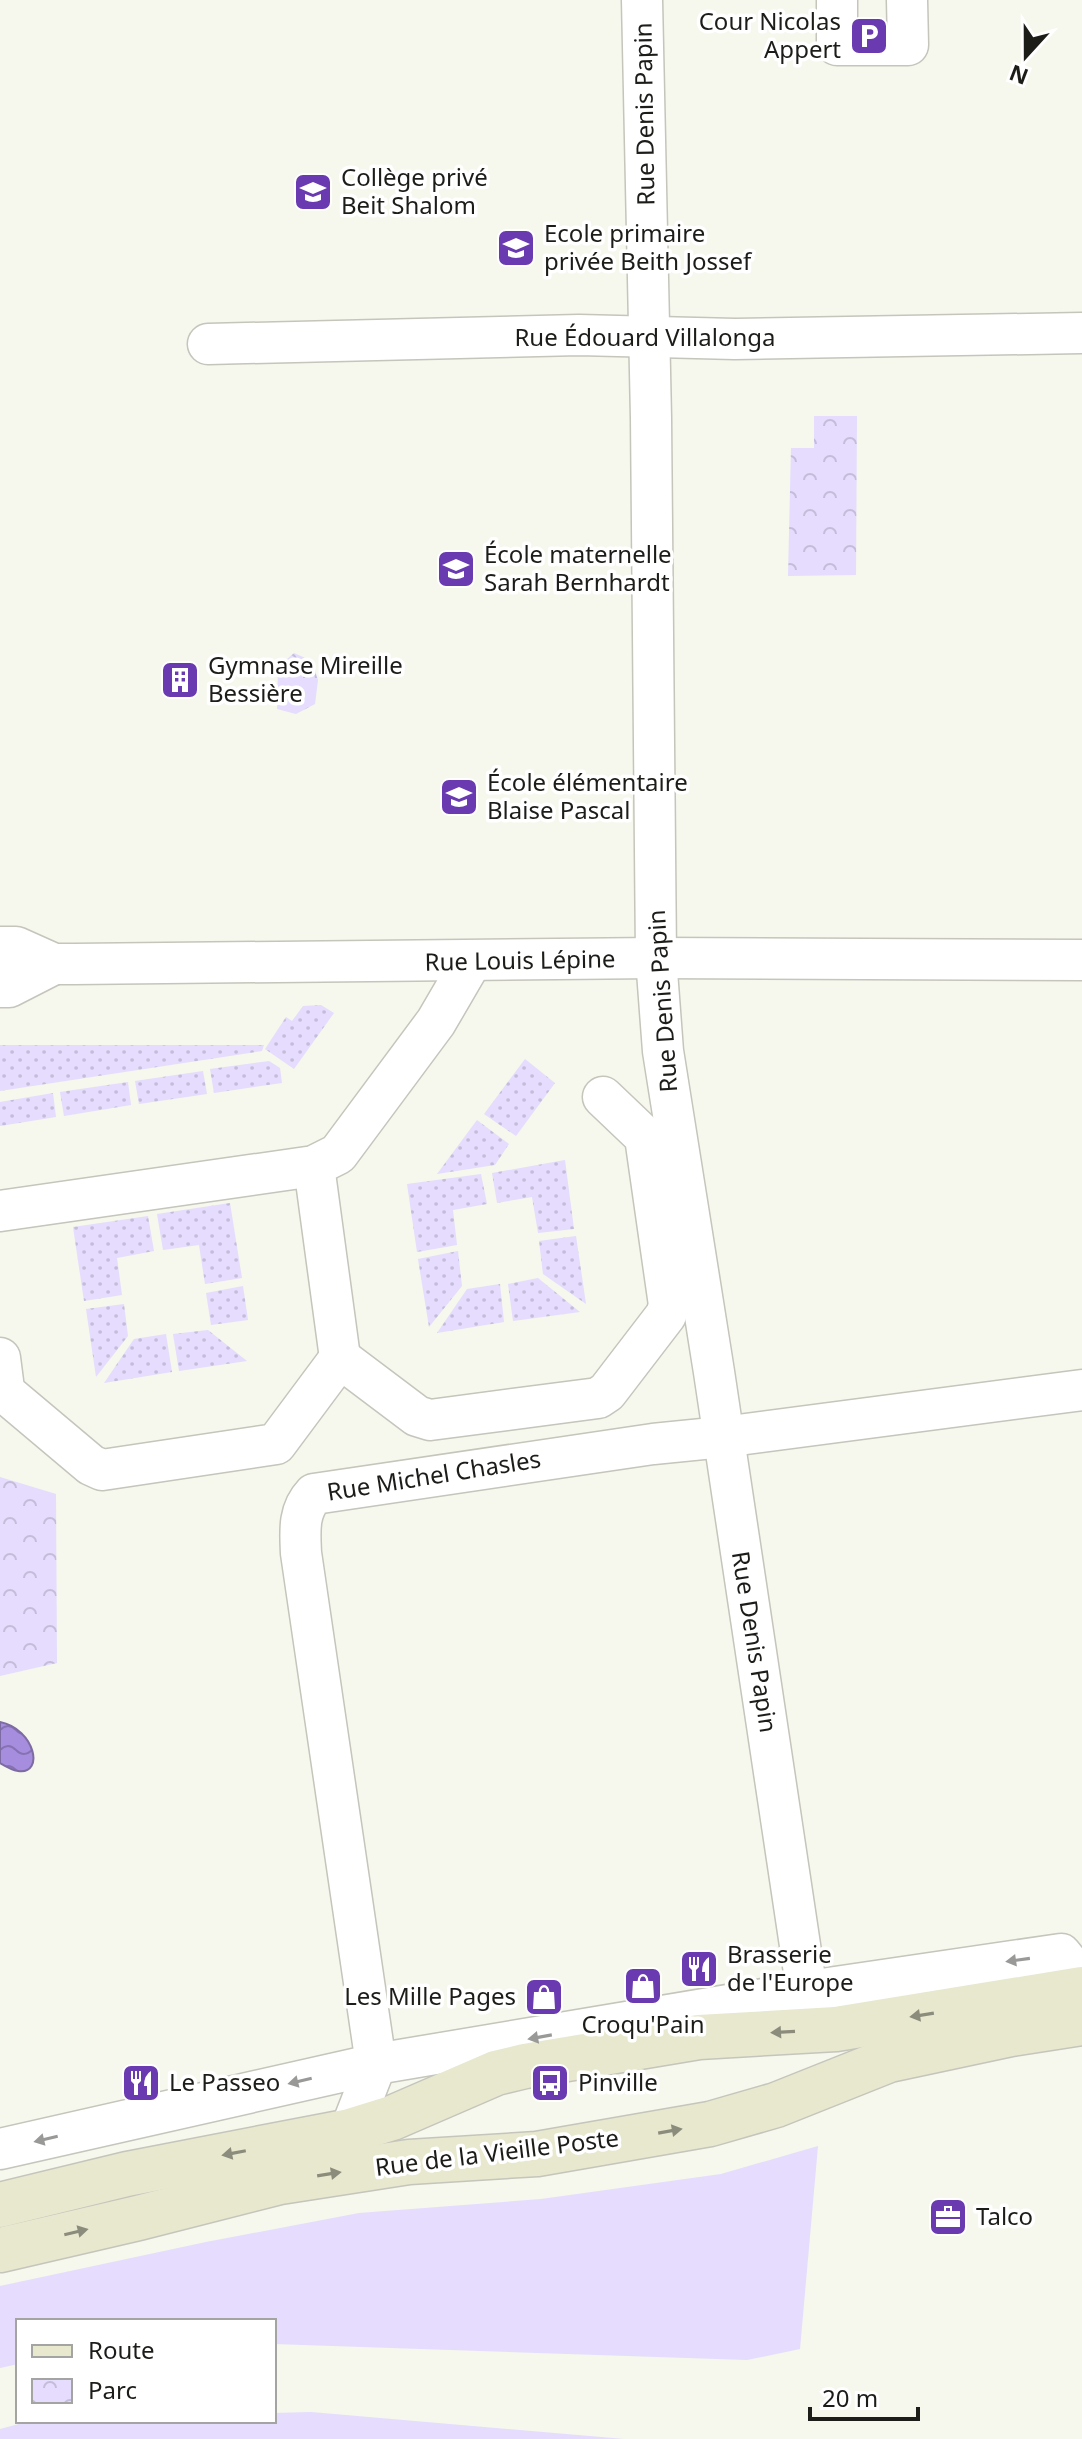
<svg xmlns="http://www.w3.org/2000/svg" width="1082" height="2439" font-family="'Noto Sans',sans-serif">
  <style>
    .grass { fill: #e5dcfe }
    .park { fill: url(#park-crowns) }
    .garden { fill: url(#garden-dots) }
    .water { fill: url(#water-waves); stroke: #7d6ba3; stroke-width: 2 }
    .lines { fill: none; stroke-linecap: round; stroke-linejoin: round }
    .street-casing { stroke: #c5c5bc; stroke-width: 43 }
    .secondary-casing { stroke: #c5c5bc; stroke-width: 47 }
    .street { stroke: #fff; stroke-width: 40 }
    .secondary { stroke: #e8e8cf; stroke-width: 44 }
    .oneway { fill: #999998 }
    .oneway2 { fill: #8c8c7d }
    .labels { text-anchor: middle; stroke-width: 7; stroke-linejoin: round; paint-order: stroke }
    .poi-label { font-size: 24px; fill: #1c1c19; stroke: #fff; text-anchor: start }
    .street-label { font-size: 24px; fill: #1c1c19; stroke: #fff }
  </style>
  <defs>
    <pattern id="park-crowns" width="20" height="18" patternUnits="userSpaceOnUse" patternTransform="scale(2)"><rect width="20" height="18" fill="#e5dcfe"/><path d="M2 6a3 3 0 1 1 6 0M12 15a3 3 0 1 1 6 0" fill="none" stroke="#c4bcd9"/></pattern>
    <pattern id="garden-dots" width="8" height="8" patternUnits="userSpaceOnUse" patternTransform="scale(2)"><rect width="8" height="8" fill="#e5dcfe"/><path d="M2 2h.1M6 6h.1" fill="none" stroke="#c4bcd9" stroke-width="1.8" stroke-linecap="round"/></pattern>
    <pattern id="water-waves" width="16" height="10" patternUnits="userSpaceOnUse" patternTransform="scale(2)"><rect width="16" height="10" fill="#a68dde"/><path d="M0 5q4-4 8 0t8 0" fill="none" stroke="#8672b3"/></pattern>
  </defs>
  <rect width="100%" height="100%" fill="#f6f7ed"/>
  <g class="grass">
    <path d="M818,2146L800,2349L747,2360L274,2344V2321H18V2364L0,2368V2286L206,2242L359,2213L541,2199L721,2174Z"/>
    <path d="M311,2412L624,2439H0V2429L30,2421H274V2413Z"/>
  </g>
  <g class="park">
    <path d="M814,416H857L856,575L788,576L791,448H814Z"/>
    <path d="M294,653L312,661L318,680L315,704L296,714L277,709L278,667Z"/>
    <path d="M0,1477L56,1494L57,1663L0,1676Z"/>
  </g>
  <g class="garden">
    <path d="M321,1005L334,1013L294,1069L265,1049L286,1017L292,1021L303,1006Z"/>
    <path d="M0,1045H264L262,1051L0,1091Z"/>
    <path d="M525,1059L555,1083L516,1136L484,1114Z"/>
    <path d="M269,1061L280,1068L282,1083L214,1093L210,1069Z"/>
    <path d="M203,1071L207,1094L139,1104L135,1081Z"/>
    <path d="M128,1082L131,1105L64,1116L60,1092Z"/>
    <path d="M53,1093L56,1117L0,1126V1102Z"/>
    <path d="M477,1120L509,1144L495,1165L437,1174Z"/>
    <path d="M565,1160L574,1229L538,1233L532,1197L497,1203L492,1173Z"/>
    <path d="M481,1174L487,1204L453,1210L457,1245L417,1252L407,1184Z"/>
    <path d="M230,1203L242,1278L205,1284L199,1245L163,1250L157,1214Z"/>
    <path d="M148,1216L154,1251L117,1258L122,1295L84,1301L73,1227Z"/>
    <path d="M576,1236L586,1304L543,1274L539,1241Z"/>
    <path d="M458,1251L462,1286L429,1327L418,1259Z"/>
    <path d="M538,1278L580,1312L513,1321L508,1284Z"/>
    <path d="M500,1284L504,1322L437,1333L467,1289Z"/>
    <path d="M243,1286L248,1320L211,1325L206,1293Z"/>
    <path d="M124,1304L128,1336L96,1377L86,1309Z"/>
    <path d="M208,1330L247,1361L179,1371L173,1334Z"/>
    <path d="M166,1334L172,1372L104,1383L134,1339Z"/>
  </g>
  <path class="water" d="M0,1722C35,1729 45,1775 18,1771C12,1770 5,1766 0,1763Z"/>
  <g class="lines">
    <g class="street-casing">
      <g id="street">
        <path d="M642,0L651,418L656,958L663,1051L714,1372L807,1992"/>
        <path d="M837,0V45H908L907,0"/>
        <path d="M208,344L579,335L735,339L1082,333"/>
        <path d="M0,947H16L54,964H74L656,958L1082,960"/>
        <path d="M0,987H9L54,964"/>
        <path d="M314,1166L340,1358"/>
        <path d="M0,1211L314,1166L338,1154L436,1022L471,962"/>
        <path d="M0,1358L4,1389L9,1396L91,1465L102,1470L276,1444L340,1358"/>
        <path d="M340,1358L417,1416L430,1420L598,1398L607,1392L666,1315L669,1305L645,1137L603,1097"/>
        <path d="M376,2064L301,1553C300,1531 298,1511 314,1494L653,1444L723,1437L1082,1390"/>
        <path d="M350,2131L376,2064"/>
        <path d="M0,2149L376,2064L829,1988L1061,1954L1082,1980"/>
      </g>
    </g>
    <g class="secondary-casing">
      <g id="secondary">
        <path d="M0,2205L127,2174L350,2131L392,2118L496,2073L525,2066L699,2037L836,2029L1082,1989"/>
        <path d="M0,2250L138,2218L280,2182L409,2162L537,2154L710,2124L776,2105L889,2060L1011,2034L1082,2023"/>
      </g>
    </g>
    <use href="#street" class="street"/>
    <use href="#secondary" class="secondary"/>
  </g>
  <defs><path id="oneway-solid" d="M-6-.8H1V-3.2L6.5 0L1 3.2V.8H-6Z" transform="scale(2)"/></defs>
  <g class="oneway">
    <use href="#oneway-solid" transform="translate(1018 1960) rotate(172)"/>
    <use href="#oneway-solid" transform="translate(540 2037) rotate(170)"/>
    <use href="#oneway-solid" transform="translate(300 2081) rotate(167)"/>
    <use href="#oneway-solid" transform="translate(46 2139) rotate(167)"/>
  </g>
  <g class="oneway2">
    <use href="#oneway-solid" transform="translate(922 2015) rotate(171)"/>
    <use href="#oneway-solid" transform="translate(783 2032) rotate(177)"/>
    <use href="#oneway-solid" transform="translate(670 2131) rotate(-10)"/>
    <use href="#oneway-solid" transform="translate(234 2153) rotate(169)"/>
    <use href="#oneway-solid" transform="translate(329 2174) rotate(-9)"/>
    <use href="#oneway-solid" transform="translate(76 2232) rotate(-13)"/>
  </g>
  <defs>
    <g id="parking-square" transform="scale(2)"><rect x="-9" y="-9" width="18" height="18" rx="4" fill="#6a3ab1" stroke="#fff"/><path d="M-3.5-5.5H1a3.5 3.5 0 0 1 0 7H-1V5.5H-3.5ZM-1-3.4V-.6H.8a1.4 1.4 0 0 0 0-2.8Z" fill="#fff"/></g>
    <g id="school-square" transform="scale(2)"><rect x="-9" y="-9" width="18" height="18" rx="4" fill="#6a3ab1" stroke="#fff"/><path d="M0-5L7-2L0 1L-7-2ZM-4 1L0 2.5L4 1V4Q0 6-4 4Z" fill="#fff"/></g>
    <g id="building-square" transform="scale(2)"><rect x="-9" y="-9" width="18" height="18" rx="4" fill="#6a3ab1" stroke="#fff"/><path d="M-4-6H4V6H1V3H-1V6H-4ZM-2.5-4.3h1.7v1.8h-1.7ZM.8-4.3h1.7v1.8H.8ZM-2.5-1h1.7V.8h-1.7ZM.8-1h1.7V.8H.8Z" fill="#fff"/></g>
    <g id="restaurant-square" transform="scale(2)"><rect x="-9" y="-9" width="18" height="18" rx="4" fill="#6a3ab1" stroke="#fff"/><path d="M-5-6h1v4h1v-4h1v4h1v-4h1v5L-1.5 .5V6h-2V.5L-5-1ZM5-6V6H3V1.5H1.5Q1.5-4 5-6Z" fill="#fff"/></g>
    <g id="shop-square" transform="scale(2)"><rect x="-9" y="-9" width="18" height="18" rx="4" fill="#6a3ab1" stroke="#fff"/><path d="M-5-2.5h2.3a2.7 3.5 0 0 1 5.4 0H5L5.5 6h-11ZM-1.5-2.5h3a1.5 2.3 0 0 0-3 0Z" fill="#fff"/></g>
    <g id="bus-square" transform="scale(2)"><rect x="-9" y="-9" width="18" height="18" rx="4" fill="#6a3ab1" stroke="#fff"/><path d="M-5-6H5V4H4V6H2V4H-2V6H-4V4H-5ZM-3.5-4V0h7V-4ZM-3.5 1.2v1.5H-2V1.2ZM2 1.2v1.5H3.5V1.2Z" fill="#fff"/></g>
    <g id="office-square" transform="scale(2)"><rect x="-9" y="-9" width="18" height="18" rx="4" fill="#6a3ab1" stroke="#fff"/><path d="M-6-3h4V-5.5h4V-3h4V5H-6ZM-1-4.5V-3h2v-1.5ZM-6 0V1H6V0Z" fill="#fff"/></g>
  </defs>
  <g fill-rule="evenodd">
    <use href="#parking-square" x="869" y="36"/>
    <use href="#school-square" x="313" y="192"/>
    <use href="#school-square" x="516" y="248"/>
    <use href="#school-square" x="456" y="569"/>
    <use href="#building-square" x="180" y="680"/>
    <use href="#school-square" x="459" y="797"/>
    <use href="#restaurant-square" x="699" y="1969"/>
    <use href="#shop-square" x="643" y="1986"/>
    <use href="#shop-square" x="544" y="1997"/>
    <use href="#restaurant-square" x="141" y="2083"/>
    <use href="#bus-square" x="550" y="2083"/>
    <use href="#office-square" x="948" y="2217"/>
  </g>
  <g class="labels">
    <g class="poi-label">
      <text x="841" y="30" text-anchor="end">Cour Nicolas<tspan x="841" dy="28">Appert</tspan></text>
      <text x="341" y="186">Collège privé<tspan x="341" dy="28">Beit Shalom</tspan></text>
      <text x="544" y="242">Ecole primaire<tspan x="544" dy="28">privée Beith Jossef</tspan></text>
      <text x="484" y="563">École maternelle<tspan x="484" dy="28">Sarah Bernhardt</tspan></text>
      <text x="208" y="674">Gymnase Mireille<tspan x="208" dy="28">Bessière</tspan></text>
      <text x="487" y="791">École élémentaire<tspan x="487" dy="28">Blaise Pascal</tspan></text>
      <text x="727" y="1963">Brasserie<tspan x="727" dy="28">de l'Europe</tspan></text>
      <text x="516" y="2005" text-anchor="end">Les Mille Pages</text>
      <text x="643" y="2033" text-anchor="middle">Croqu'Pain</text>
      <text x="169" y="2091">Le Passeo</text>
      <text x="578" y="2091">Pinville</text>
      <text x="976" y="2225">Talco</text>
    </g>
    <g class="street-label">
      <text transform="translate(645 114) rotate(-91)" y="8">Rue Denis Papin</text>
      <text x="645" y="346">Rue Édouard Villalonga</text>
      <text transform="translate(520 961) rotate(-1)" y="8">Rue Louis Lépine</text>
      <text transform="translate(663 1001) rotate(-94)" y="8">Rue Denis Papin</text>
      <text transform="translate(434 1476) rotate(-9)" y="8">Rue Michel Chasles</text>
      <text transform="translate(754 1642) rotate(81)" y="8">Rue Denis Papin</text>
      <text transform="translate(497 2153) rotate(-7)" y="8">Rue de la Vieille Poste</text>
    </g>
  </g>
  <rect x="16" y="2319" width="260" height="104" fill="#ffffff" stroke="#a4a4a3" stroke-width="2"/>
  <rect x="32" y="2345" width="40" height="12" fill="#e8e8cf" stroke="#a4a4a3" stroke-width="2"/>
  <text x="88" y="2359" font-size="24" fill="#1c1c19">Route</text>
  <rect x="32" y="2379" width="40" height="24" fill="url(#park-crowns)" stroke="#a4a4a3" stroke-width="2"/>
  <text x="88" y="2399" font-size="24" fill="#1c1c19">Parc</text>
  <g transform="translate(1026 56) rotate(201)" stroke="#ffffff" stroke-width="6" paint-order="stroke">
  <path d="M0-6L14 30L0 20L-14 30Z" fill="#1c1c19"/>
  <text y="-12" font-size="22" font-weight="bold" text-anchor="middle" fill="#1c1c19">N</text>
  </g>
  <path d="M810 2407v12h108v-12" fill="none" stroke="#1c1c19" stroke-width="4"/>
  <text x="822" y="2407" font-size="24" fill="#1c1c19" stroke="#ffffff" stroke-width="6" paint-order="stroke">20 m</text>
</svg>
